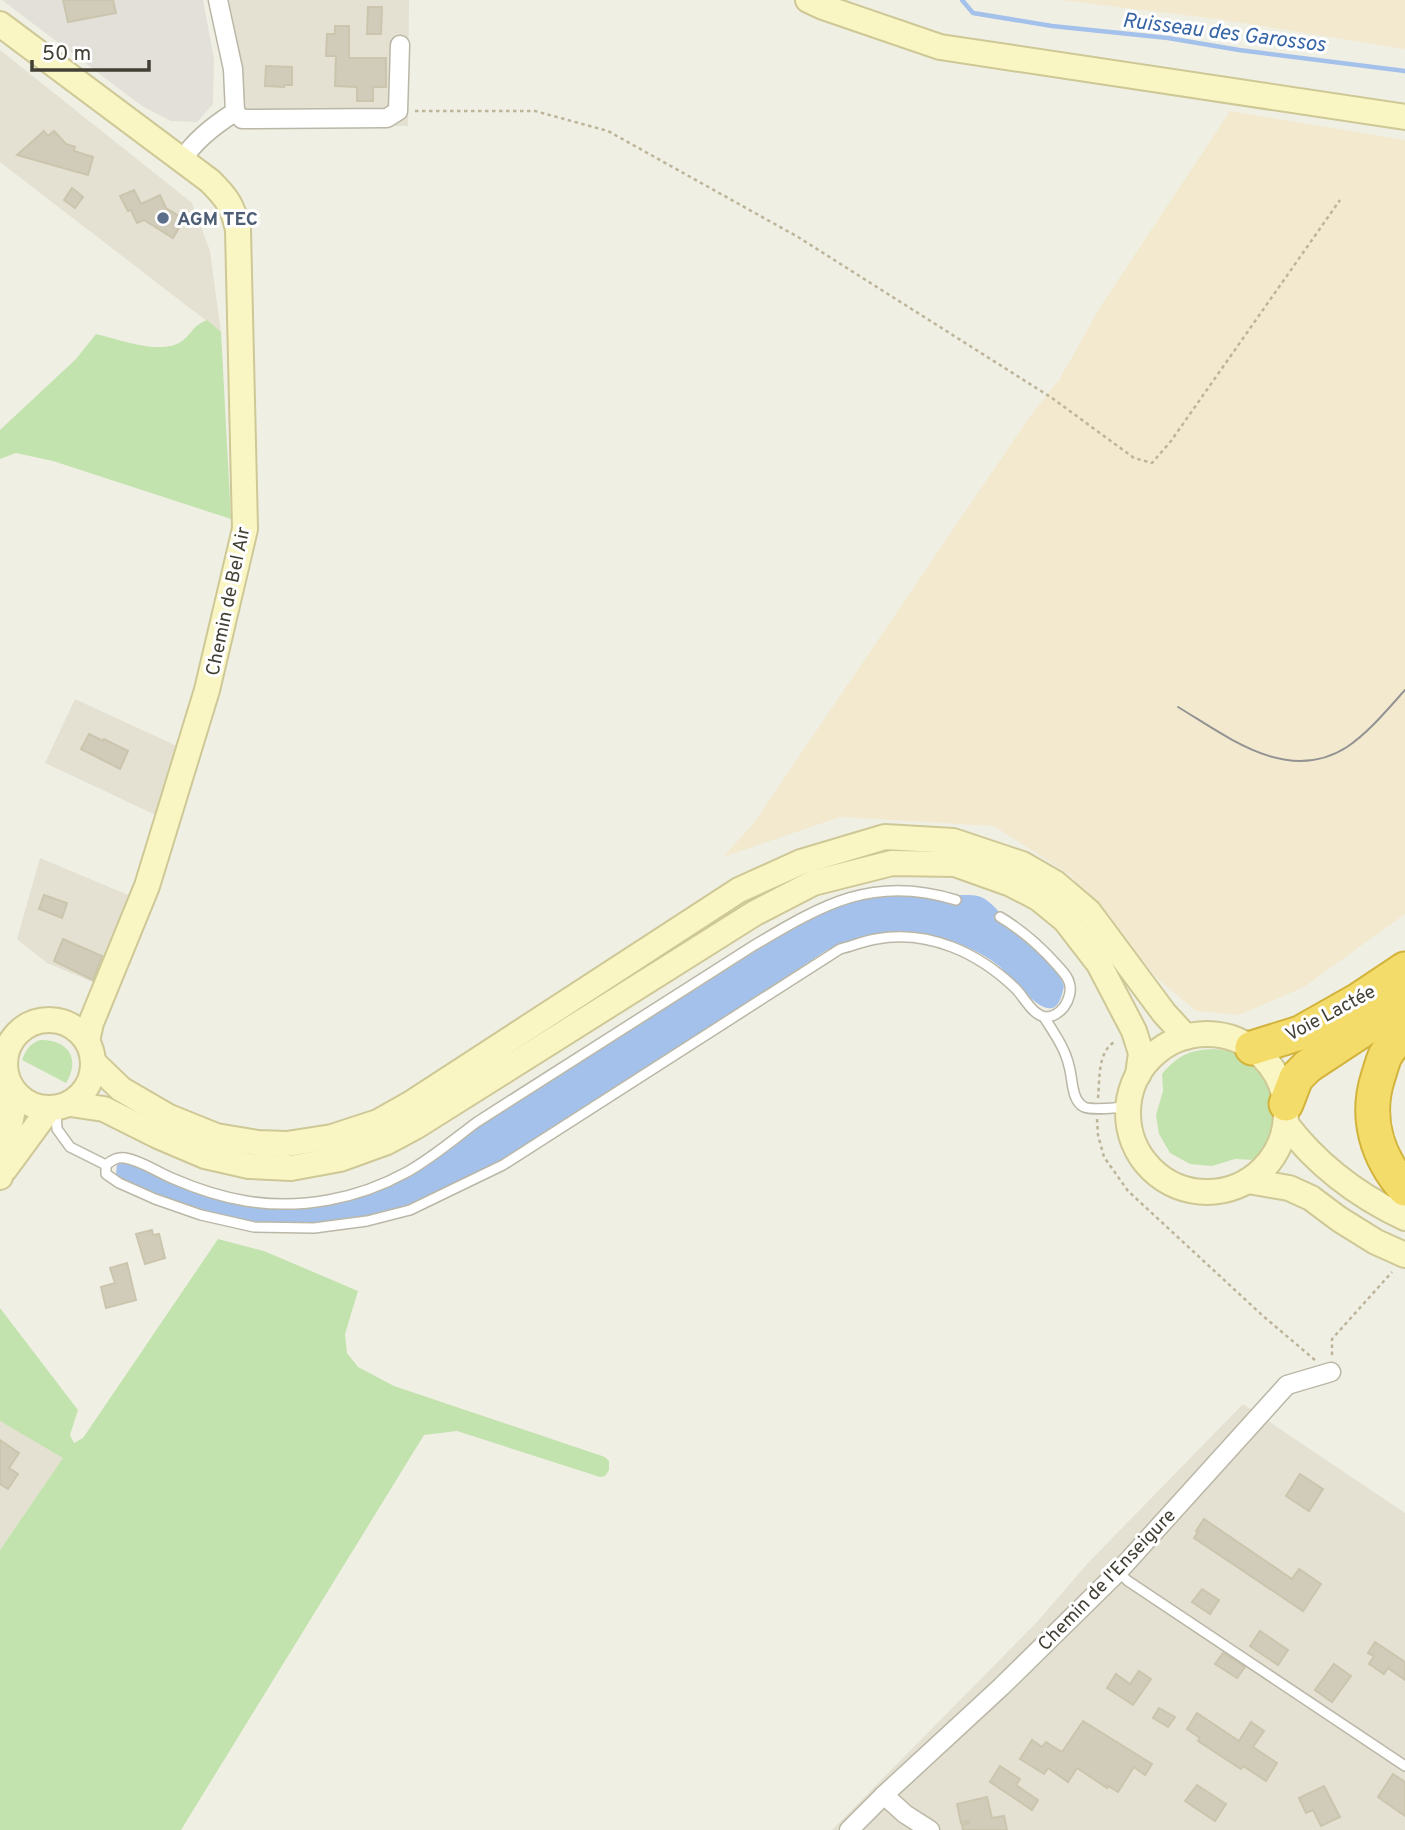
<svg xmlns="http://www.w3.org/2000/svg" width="1405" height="1830" font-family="Overpass,sans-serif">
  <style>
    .residential { fill: #e4e1d2 }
    .commercial { fill: #f2e9cf }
    .industrial { fill: #e2e0d9 }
    .green { fill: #c3e3ae }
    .water { fill: #a3c1ea }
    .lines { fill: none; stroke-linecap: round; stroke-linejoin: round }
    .stream { stroke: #a3c1ea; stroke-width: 4.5 }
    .building { fill: #d1ccba; stroke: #cbc5ae; stroke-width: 2 }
    .lane-casing { stroke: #bbb7a7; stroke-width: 12 }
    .street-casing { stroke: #bbb7a7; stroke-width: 21 }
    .secondary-casing { stroke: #cec896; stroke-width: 28 }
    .highway-casing { stroke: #d2b33c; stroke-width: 37 }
    .path { stroke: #bcb599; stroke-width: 2.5; stroke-dasharray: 3.5 3.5; stroke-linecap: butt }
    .lane { stroke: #fff; stroke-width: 9 }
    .street { stroke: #fff; stroke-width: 18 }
    .secondary { stroke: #faf6c4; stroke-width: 24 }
    .highway { stroke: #f4dc6b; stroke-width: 33 }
    .tram { stroke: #939393; stroke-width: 2 }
    .service-dot { fill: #5c6f8a; stroke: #fff; stroke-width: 2.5 }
    .labels { text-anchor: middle; stroke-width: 6; stroke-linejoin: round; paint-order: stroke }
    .service-label { font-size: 19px; font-weight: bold; fill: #4e5e75; stroke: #fff; text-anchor: start }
    .street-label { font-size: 19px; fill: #423f34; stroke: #fff }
    .water-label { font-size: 21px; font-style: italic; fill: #3664a5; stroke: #fff }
  </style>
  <rect width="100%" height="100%" fill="#f0efe4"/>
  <g class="residential">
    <path d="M229,0H409L408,126L241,124V66Z"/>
    <path d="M0,50L192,203L210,251L221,332L0,162Z"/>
    <path d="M75,699L179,747L158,816L45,763Z"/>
    <path d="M40,858L133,897L97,984L47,963L17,939Z"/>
    <path d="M1243,1404L1405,1513V1830H832L1037,1622L1087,1564Z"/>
    <path d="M0,1421L64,1457L0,1550Z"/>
  </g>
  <g class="commercial">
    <path d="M1060,0H1405V49L1217,19Z"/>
    <path d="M1230,111L1405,140V914L1304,987L1239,1015L1196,1011L1159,980L1070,875L994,826L840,817L723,857L753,824L1030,416L1059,380L1100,307Z"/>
  </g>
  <path class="industrial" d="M2,0H203L214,59L213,104L197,122L171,121L142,106Z"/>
  <g class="green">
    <path d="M207,320L221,332L231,519L53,461L16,453L0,459V430L76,359L96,334C118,339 162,356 182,341C193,333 191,327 207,320Z"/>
    <path d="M40,1040C68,1039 81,1059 66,1083L22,1060C26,1050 29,1044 40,1040Z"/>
    <path d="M1213,1049C1220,1050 1228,1050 1235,1052C1263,1062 1279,1094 1276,1123C1274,1137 1263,1149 1254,1160L1235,1159L1212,1166L1190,1164L1170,1153L1159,1134L1156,1115L1163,1091L1162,1074C1178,1055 1190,1050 1213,1049Z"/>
    <path d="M218,1239L264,1251L358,1291L345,1334L347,1353L358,1367L394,1386L605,1457L609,1461V1470L605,1476L600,1477L457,1431L424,1435L181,1830H0V1550L63,1458L0,1421V1308L78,1410L70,1435L74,1443L83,1438Z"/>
  </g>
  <path class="water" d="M883,894C908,894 930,896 954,905L958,895C967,895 978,894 985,899C997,907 1003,918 1012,928C1028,949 1055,959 1064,986C1062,995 1059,1011 1047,1008C1034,1006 1011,977 999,966C987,956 972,949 957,943C911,926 872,931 827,950L541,1137C506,1157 471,1179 433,1195C353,1229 255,1234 173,1201C158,1194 127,1186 116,1174L117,1165L125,1161L175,1184L202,1195L232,1202L286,1208L314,1207L333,1205L357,1197L441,1154L480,1126L803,921L832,907Z"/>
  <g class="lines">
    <path class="stream" d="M962,0L973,13L1052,26L1168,38L1239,50L1405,71"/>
  </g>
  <g class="building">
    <path d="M63,0H113L116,13L68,22Z"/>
    <path d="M368,7H382L381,34H367Z"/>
    <path d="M335,26H349V58H386V87H373V101H357V87L335,86L336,56H326L327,34H335Z"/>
    <path d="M266,66L292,67V85H284V87L265,86Z"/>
    <path d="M44,131L48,136L54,131L66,144L75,147L74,151L93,157L88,175L17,155Z"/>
    <path d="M72,188L83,197L75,208L64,200Z"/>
    <path d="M134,190L141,204L160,195L166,208L184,219L173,238L144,220L137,223L131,210L128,211L120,196Z"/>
    <path d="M89,734L103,741L104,739L128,751L120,769L81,749Z"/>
    <path d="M44,895L67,903L62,918L39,909Z"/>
    <path d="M63,939L102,956L93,980L54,961Z"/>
    <path d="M152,1230L153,1235L159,1234L165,1258L145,1264L136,1234Z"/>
    <path d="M127,1263L136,1300L106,1308L101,1287L115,1283L110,1268Z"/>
    <path d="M0,1440L19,1453L9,1468L18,1474L8,1489L0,1484Z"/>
    <path d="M1300,1474L1323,1489L1309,1511L1286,1496Z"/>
    <path d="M1204,1519L1292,1579L1299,1569L1321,1584L1303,1611L1194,1538L1198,1532L1196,1531Z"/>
    <path d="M1202,1589L1219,1600L1210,1614L1192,1602Z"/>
    <path d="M1260,1631L1288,1650L1278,1665L1250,1646Z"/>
    <path d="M1375,1642L1405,1662V1680L1388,1668L1384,1674L1369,1664L1374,1656L1368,1653Z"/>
    <path d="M1223,1653L1245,1667L1237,1678L1215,1664Z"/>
    <path d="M1334,1664L1351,1676L1332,1702L1315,1690Z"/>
    <path d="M1139,1671L1151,1679L1133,1705L1107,1688L1116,1674L1130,1684Z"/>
    <path d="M1159,1708L1175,1717L1168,1727L1153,1718Z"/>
    <path d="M1197,1713L1239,1741L1251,1722L1264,1731L1253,1747L1277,1763L1266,1781L1243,1766L1241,1769L1198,1741L1200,1738L1187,1729Z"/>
    <path d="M1083,1721L1152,1764L1145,1775L1134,1767L1118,1792L1108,1786L1107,1788L1077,1768L1068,1782L1048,1768L1044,1774L1020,1759L1032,1740L1042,1747L1046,1742L1062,1752Z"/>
    <path d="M1000,1766L1020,1779L1016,1785L1038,1800L1032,1810L990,1782Z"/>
    <path d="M1393,1774L1405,1782V1816L1378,1797Z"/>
    <path d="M1197,1785L1226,1804L1215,1821L1185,1801Z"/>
    <path d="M1324,1786L1340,1817L1321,1826L1313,1810L1306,1813L1299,1798Z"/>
    <path d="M987,1797L992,1818L1004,1816L1007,1830H963L962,1825L969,1823L968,1821L961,1823L957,1804Z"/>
  </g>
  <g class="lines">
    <g class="lane-casing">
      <g id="lane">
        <path d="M956,900C873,874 822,905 753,946L477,1122C454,1139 432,1158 407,1172C358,1199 301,1210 246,1201C222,1197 197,1189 174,1179C158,1173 143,1161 125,1158C117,1157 112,1160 106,1165V1174L119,1183L155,1199L201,1215L254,1227L314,1228L367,1221L410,1210L503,1165L840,949C852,946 864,941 876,939C928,929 979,953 1016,989C1024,997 1033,1016 1046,1017C1053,1017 1060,1012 1064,1007C1069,1000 1072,990 1069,982C1067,975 1061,970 1057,965C1040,946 1022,930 1000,917"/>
        <path d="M1044,1017C1054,1033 1065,1048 1069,1066C1073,1079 1071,1100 1084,1107C1093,1111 1118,1107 1129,1107"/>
        <path d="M56,1110L57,1129L70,1147L106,1165"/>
        <path d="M1118,1572L1128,1581L1405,1766"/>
      </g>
    </g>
    <g class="street-casing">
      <g id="street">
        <path d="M235,112L242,119L387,118L398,111L400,45"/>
        <path d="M183,159C195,140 216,124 235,112L233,69L218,0"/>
        <path d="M884,1795L905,1814L930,1830"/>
        <path d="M849,1830L884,1795L1001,1687L1118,1572L1287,1385L1331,1372"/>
      </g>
    </g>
    <g class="secondary-casing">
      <g id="secondary">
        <path d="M808,0L823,7L940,47L1405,117"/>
        <path d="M0,24L210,181C227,198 233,206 238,230L245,529L207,690L147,886L91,1023L87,1041"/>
        <circle cx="49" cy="1064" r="44"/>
        <circle cx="1207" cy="1113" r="79"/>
        <path d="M93,1062L121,1089L169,1117L216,1136L258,1143L287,1144L332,1137L378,1122L410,1104L739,890L801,862L885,837L953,841L1022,864L1055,883L1089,912L1164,1013L1186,1037"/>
        <path d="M70,1104L104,1109L158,1136L205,1156L249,1166L291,1168L340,1159L387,1142L415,1127L755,913L813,883L892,863L955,864L1011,884L1038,898L1065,920L1099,964L1134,1031L1141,1053L1138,1075"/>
        <path d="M1286,1124C1318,1166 1358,1196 1405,1218"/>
        <path d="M5,1169L49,1109"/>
        <path d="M0,1177L12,1114V1089"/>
        <path d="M1248,1181L1289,1188L1311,1198L1339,1219L1376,1242L1405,1255"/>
      </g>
    </g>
    <g class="highway-casing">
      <g id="highway">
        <path d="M1405,1030C1398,1038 1390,1047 1385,1056C1382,1063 1380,1071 1378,1077C1365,1118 1377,1157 1405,1189"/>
        <path d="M1252,1048L1300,1033L1360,999L1405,969"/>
        <path d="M1286,1104L1296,1078L1308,1066L1405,1002"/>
      </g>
    </g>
    <g class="path">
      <path d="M415,111H535L608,131L798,237L1052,398L1134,458L1152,463L1171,441L1340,200"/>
      <path d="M1098,1098C1100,1079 1097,1051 1116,1041"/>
      <path d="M1097,1119L1098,1135L1104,1157L1128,1191L1263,1316L1315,1360"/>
      <path d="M1332,1355V1339L1392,1272"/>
    </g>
    <use href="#lane" class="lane"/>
    <use href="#street" class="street"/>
    <use href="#secondary" class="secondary"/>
    <use href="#highway" class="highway"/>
    <path class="tram" d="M1178,707C1228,737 1288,785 1347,747C1369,732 1387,710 1405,690"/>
  </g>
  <circle class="service-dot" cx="163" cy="218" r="7"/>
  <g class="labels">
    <g class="service-label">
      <text x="177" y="225">AGM TEC</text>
    </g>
    <g class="street-label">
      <text transform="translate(227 601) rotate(-78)" y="7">Chemin de Bel Air</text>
      <text transform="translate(1330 1012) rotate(-28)" y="7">Voie Lactée</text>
      <text transform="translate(1106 1579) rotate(-46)" y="7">Chemin de l'Enseigure</text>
    </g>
    <g class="water-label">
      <text transform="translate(1224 32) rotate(7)" y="7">Ruisseau des Garossos</text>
    </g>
  </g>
  <path d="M32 60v10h117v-10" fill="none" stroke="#423f34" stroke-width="3.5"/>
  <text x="42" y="60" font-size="21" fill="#423f34" stroke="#ffffff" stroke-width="5" paint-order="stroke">50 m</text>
</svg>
